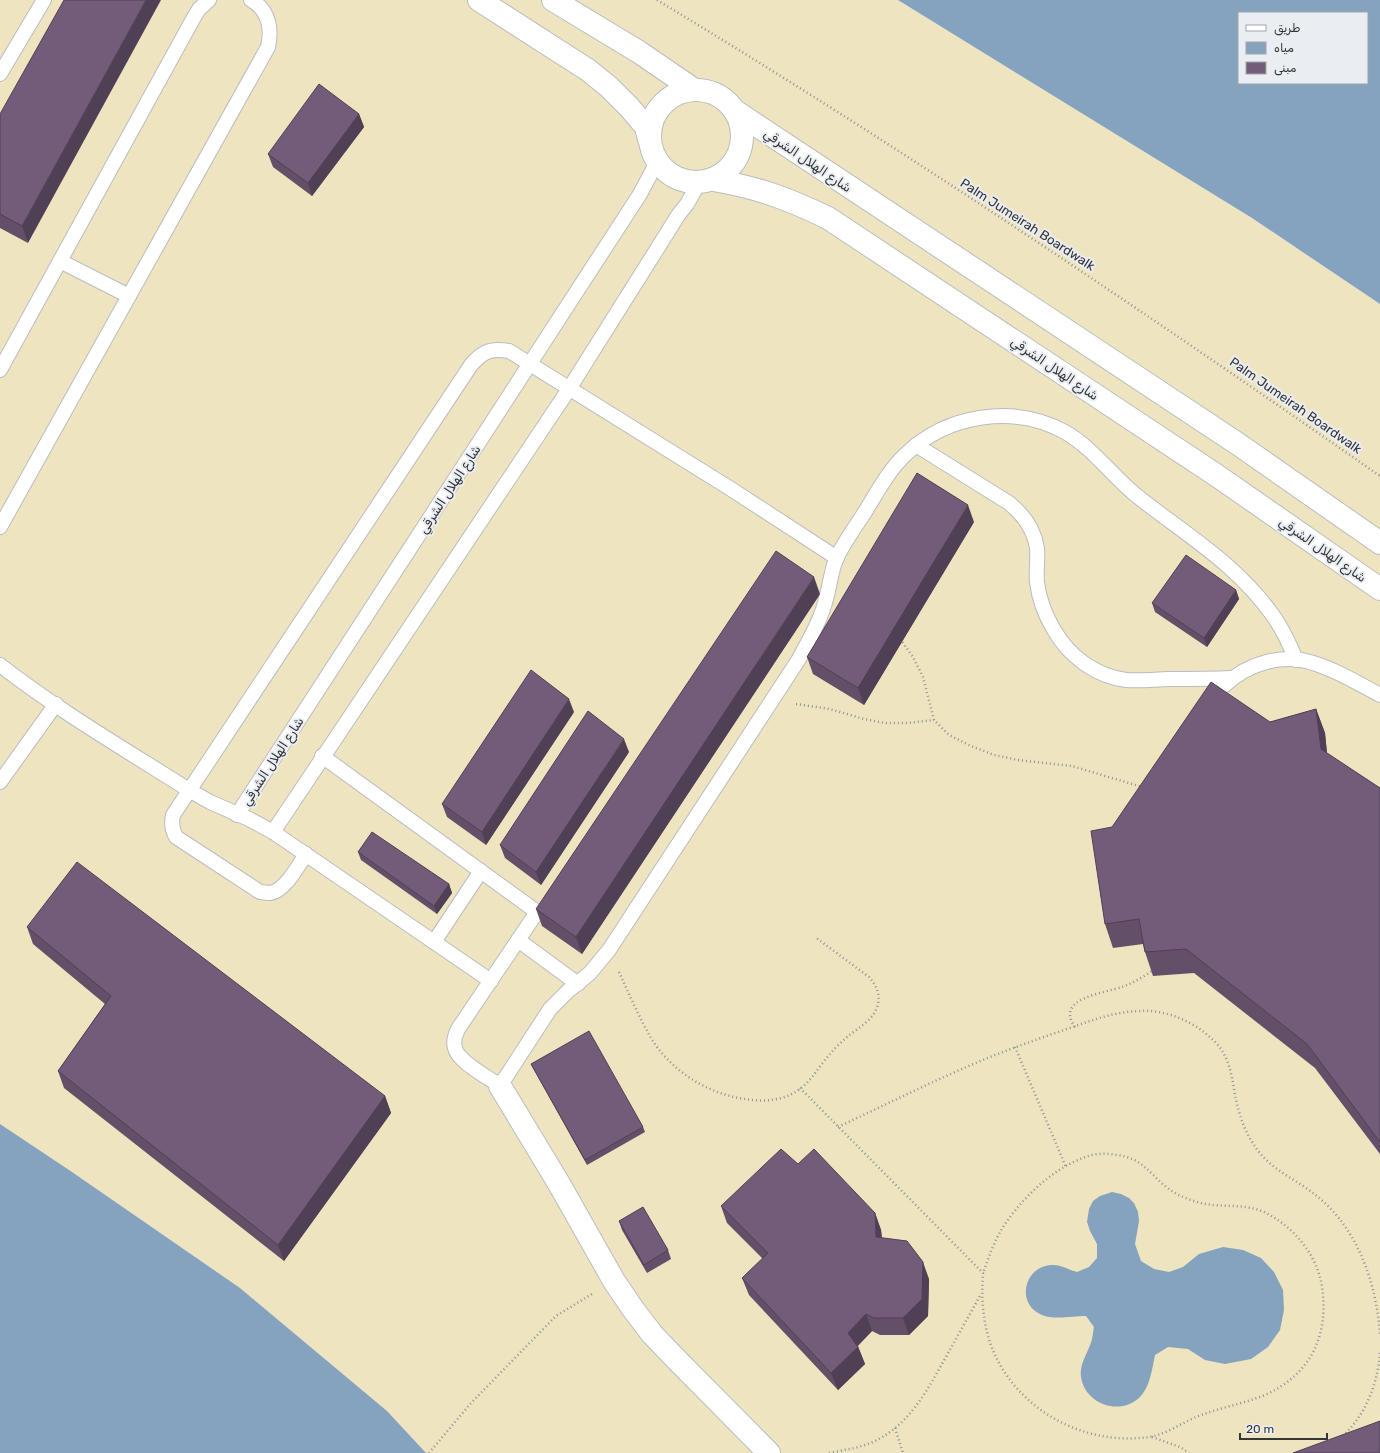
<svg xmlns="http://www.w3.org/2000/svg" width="1380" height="1453" font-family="Rubik,'Noto Sans Arabic',sans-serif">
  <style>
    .sand { fill: #eee4bf }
    .water { fill: #85a2bf; fill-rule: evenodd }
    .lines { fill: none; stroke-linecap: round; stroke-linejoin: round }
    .lane-casing { stroke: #b9bdc1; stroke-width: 16 }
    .street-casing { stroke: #b9bdc1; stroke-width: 24 }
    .secondary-casing { stroke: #b9bdc1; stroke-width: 24 }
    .path { stroke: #8f9295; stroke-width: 2.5; stroke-dasharray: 1 3; stroke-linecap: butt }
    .lane { stroke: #fff; stroke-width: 14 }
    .street { stroke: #fff; stroke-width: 22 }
    .secondary { stroke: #fff; stroke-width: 22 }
    .wall { fill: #634f68 }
    .shaded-wall { fill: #504055 }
    .building { fill: #735c79; stroke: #504055 }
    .labels { text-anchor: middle; stroke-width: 4; stroke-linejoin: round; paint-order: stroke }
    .street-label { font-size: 13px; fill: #343638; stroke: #eaeef3 }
  </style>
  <rect width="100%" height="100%" fill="#eaeef3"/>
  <path class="sand" d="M0,0H898L1252,218L1380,304V1453H426L387,1411L240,1288L72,1172L0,1124Z"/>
  <g class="water">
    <path d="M898,0H1380V304L1252,218ZM1239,13H1367V83H1239Z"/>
    <path d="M0,1124L72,1172L240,1288L387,1411L426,1453H0Z"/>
    <path d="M1112,1192L1121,1194L1129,1198L1134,1203L1138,1212L1139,1221L1135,1244L1141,1261L1154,1269L1169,1272L1183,1267L1199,1254L1223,1247L1243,1250L1261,1258L1274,1272L1283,1290L1284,1310L1280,1330L1268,1347L1251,1359L1225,1364L1205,1360L1188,1349L1168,1347L1155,1355C1152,1369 1150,1388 1139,1398C1119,1416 1085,1404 1081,1377C1079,1363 1089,1352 1092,1339C1093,1335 1093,1331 1094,1327L1086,1316C1073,1316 1053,1320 1042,1315C1016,1305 1023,1267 1051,1265C1060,1264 1069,1270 1077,1272L1089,1267L1097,1258V1244L1090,1231L1087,1222L1089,1209L1093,1201L1100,1196Z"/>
  </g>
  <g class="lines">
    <g class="lane-casing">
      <g id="lane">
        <path d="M0,74L44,0"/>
        <path d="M60,261L129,296"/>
        <path d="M0,370L193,19L199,9L209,0"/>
        <path d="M916,445L1009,503C1024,515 1034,529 1037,548C1038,559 1036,571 1037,582C1039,599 1045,615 1054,630C1069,656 1095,676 1126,680C1139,681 1154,680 1168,679C1189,679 1211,679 1232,678"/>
        <path d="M0,527L268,47C272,29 269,10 251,0"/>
        <path d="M0,665C59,711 126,750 189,790L210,802L249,819L273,832L491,981"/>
        <path d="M1225,685C1248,663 1283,653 1313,663C1337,670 1359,684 1380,695"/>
        <path d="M322,756L537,912L458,1029C455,1035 453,1041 455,1048C458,1062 488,1077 500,1086L550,1009L568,991L590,973L609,950L799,659C809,640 821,620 826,599C830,585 831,572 836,559C843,544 854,529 863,515C876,495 887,472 905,455C947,414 1014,404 1065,432C1093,448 1112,476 1137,496C1186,535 1237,564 1274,617C1283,630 1290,645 1296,660"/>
        <path d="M0,782L56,704"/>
        <path d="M237,815L640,194L657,162"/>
        <path d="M273,832L569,389L679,214L687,204L699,183"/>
        <path d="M306,854C298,866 285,891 270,893C267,893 263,892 260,892L176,837C172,830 171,824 173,815L471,365C483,351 491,348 509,351L731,489L837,558"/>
        <path d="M518,940L578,984"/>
        <path d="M434,942L481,871"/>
      </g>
    </g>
    <g class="street-casing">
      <path id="street" d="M500,1086L558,1182L614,1281L633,1309L652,1334L675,1358L769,1453"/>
    </g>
    <g class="secondary-casing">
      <g id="secondary">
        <path d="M479,0L588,70L609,87L629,107L646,127L649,139"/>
        <path d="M553,0L639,52L693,89"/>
        <circle cx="696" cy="136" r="46"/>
        <path d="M735,111L1238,444L1380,543"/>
        <path d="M713,180C756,187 789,199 828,218L1216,475L1380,589"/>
      </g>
    </g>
    <g class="path">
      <path d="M657,0C904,149 1143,311 1380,476"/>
      <path d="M900,639L913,657L923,677L934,720L949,735L971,746L994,755L1018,760L1072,766L1142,787"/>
      <path d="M796,704L830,709L864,719L885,723H907L934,720"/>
      <path d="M619,972C629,994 639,1017 651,1038C671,1071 708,1094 745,1099C764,1102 784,1101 800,1089C812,1080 820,1065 830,1054C835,1048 841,1042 847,1037C858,1028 875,1019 878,1004C880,993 876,985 869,977L815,937"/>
      <path d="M1075,1027C1054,998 1105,993 1122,987C1133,983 1143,977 1152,971"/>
      <path d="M1015,1047L1066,1167"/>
      <path d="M800,1088L983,1273C981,1301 983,1329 995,1355C1022,1413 1087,1446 1149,1437C1169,1434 1185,1420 1204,1414C1224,1407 1245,1403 1265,1395C1311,1374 1329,1336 1322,1287C1317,1254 1293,1226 1264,1212C1244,1203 1221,1208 1201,1203C1190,1200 1178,1196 1169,1189C1150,1175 1143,1158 1117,1155C1106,1153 1094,1153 1083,1158C1050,1170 1018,1202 1000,1232C993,1245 988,1259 983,1273"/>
      <path d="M838,1127C889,1103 939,1078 990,1057C1013,1048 1035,1040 1058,1032C1085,1023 1110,1012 1139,1011C1167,1009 1198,1023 1217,1044C1233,1062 1232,1086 1238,1108C1242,1124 1249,1139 1259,1152C1273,1170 1296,1180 1313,1193C1357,1226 1376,1281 1380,1334"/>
      <path d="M895,1428L903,1453"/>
      <path d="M1343,1436C1366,1414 1378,1383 1380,1352"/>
      <path d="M1152,1437L1180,1447L1189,1453"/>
      <path d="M429,1453L471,1403L556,1316L592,1294"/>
      <path d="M829,1453C844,1450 859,1448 873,1442C910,1425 928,1389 947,1355C958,1335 970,1314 981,1294"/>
    </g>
    <use href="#lane" class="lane"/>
    <use href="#street" class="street"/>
    <use href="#secondary" class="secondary"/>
  </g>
  <g class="wall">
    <path d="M0,114L28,243L0,228Z"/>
    <path d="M359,114L364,127L312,196L273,167L268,154Z"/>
    <path d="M974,522L864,705L813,674L807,657Z"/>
    <path d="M1236,590L1239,599L1207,647L1155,612L1152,603Z"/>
    <path d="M820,594L582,954L542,926L536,909Z"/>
    <path d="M1316,709L1325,733L1327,754L1380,788V1154L1315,1068L1194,973L1153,976L1145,952L1143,944L1113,948L1105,924L1112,827L1270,722Z"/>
    <path d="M574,712L486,845L447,817L442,804Z"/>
    <path d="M629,752L541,885L505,858L500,845Z"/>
    <path d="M358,852L449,884L452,893L437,914L361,860Z"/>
    <path d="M27,927L385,1096L391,1113L284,1261L64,1088L58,1071L105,1004L33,944Z"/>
    <path d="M531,1064L643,1127L645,1132L587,1165L533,1068Z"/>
    <path d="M798,1164L875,1213L881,1230L882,1238L929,1279L928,1316L909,1335H880L872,1331L858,1346L865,1364L838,1390L749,1295L742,1278L763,1259L727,1223L721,1206Z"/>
    <path d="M619,1221L668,1250L671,1259L647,1273L622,1230Z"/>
  </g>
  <g class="shaded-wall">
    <path d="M146,0H161L28,243L22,226Z"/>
    <path d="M359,114L364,127L312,196L308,183Z"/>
    <path d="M968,505L974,522L864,705L858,688Z"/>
    <path d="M814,577L820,594L582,954L576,937Z"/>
    <path d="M1236,590L1239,599L1207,647L1204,638Z"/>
    <path d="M569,699L574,712L486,845L482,832Z"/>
    <path d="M1316,709L1325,733L1329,773L1321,749Z"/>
    <path d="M624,739L629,752L541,885L536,872Z"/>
    <path d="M449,884L452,893L437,914L434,906Z"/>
    <path d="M385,1096L391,1113L284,1261L278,1245Z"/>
    <path d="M875,1213L881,1230L883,1254L876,1237Z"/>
    <path d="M923,1262L929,1279L928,1316L909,1335L903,1318Z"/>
    <path d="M866,1314L872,1331L854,1349L848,1333Z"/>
    <path d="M858,1347L865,1364L838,1390L831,1373Z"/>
  </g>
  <g class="building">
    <path d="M64,0H146L22,226L0,214V114Z"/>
    <path d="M319,84L359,114L308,183L268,154Z"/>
    <path d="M917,473L968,505L858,688L807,657Z"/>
    <path d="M776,551L814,577L576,937L536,909Z"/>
    <path d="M1186,555L1236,590L1204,638L1152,603Z"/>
    <path d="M531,670L569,699L482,832L442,804Z"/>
    <path d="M1211,682L1270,722L1316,709L1321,749L1380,788V1142L1307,1044L1186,949L1145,952L1139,919L1105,924L1091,831L1112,827Z"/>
    <path d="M588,711L624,739L536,872L500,845Z"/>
    <path d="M372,832L449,884L434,906L358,852Z"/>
    <path d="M77,862L385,1096L278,1245L58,1071L111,996L27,927Z"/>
    <path d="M589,1031L643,1127L585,1160L531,1064Z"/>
    <path d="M781,1149L798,1164L814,1149L875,1213L876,1237L907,1241L923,1262L922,1299L903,1318H874L866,1314L848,1333L858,1347L831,1373L742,1278L768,1253L721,1206Z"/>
    <path d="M643,1207L668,1250L644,1265L619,1221Z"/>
    <path d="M1380,1421V1453H1293Z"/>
  </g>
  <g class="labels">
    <g class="street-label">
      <text transform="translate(808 160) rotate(34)" y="5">شارع الهلال الشرقي</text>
      <text transform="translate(1028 224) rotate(33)" y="5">Palm Jumeirah Boardwalk</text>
      <text transform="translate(1055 368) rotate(34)" y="5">شارع الهلال الشرقي</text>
      <text transform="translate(1296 405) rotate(35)" y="5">Palm Jumeirah Boardwalk</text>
      <text transform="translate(449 489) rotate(-57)" y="5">شارع الهلال الشرقي</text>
      <text transform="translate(1323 549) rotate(35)" y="5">شارع الهلال الشرقي</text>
      <text transform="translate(272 761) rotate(-57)" y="5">شارع الهلال الشرقي</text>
    </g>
  </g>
  <rect x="1238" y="12" width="130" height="72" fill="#eaeef3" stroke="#a1a4a8"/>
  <rect x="1246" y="25" width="20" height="6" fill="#ffffff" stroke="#a1a4a8"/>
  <text x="1274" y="32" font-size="12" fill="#343638">طريق</text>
  <rect x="1246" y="42" width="20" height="12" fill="#85a2bf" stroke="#a1a4a8"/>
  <text x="1274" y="52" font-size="12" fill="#343638">مياه</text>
  <rect x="1246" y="62" width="20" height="12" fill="#735c79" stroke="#a1a4a8"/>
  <text x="1274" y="72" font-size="12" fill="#343638">مبنى</text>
  <path d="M1240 1433v6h87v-6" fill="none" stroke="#343638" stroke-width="2"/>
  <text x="1246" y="1433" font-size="12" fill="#343638" stroke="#eaeef3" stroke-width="3" paint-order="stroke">20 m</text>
</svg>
